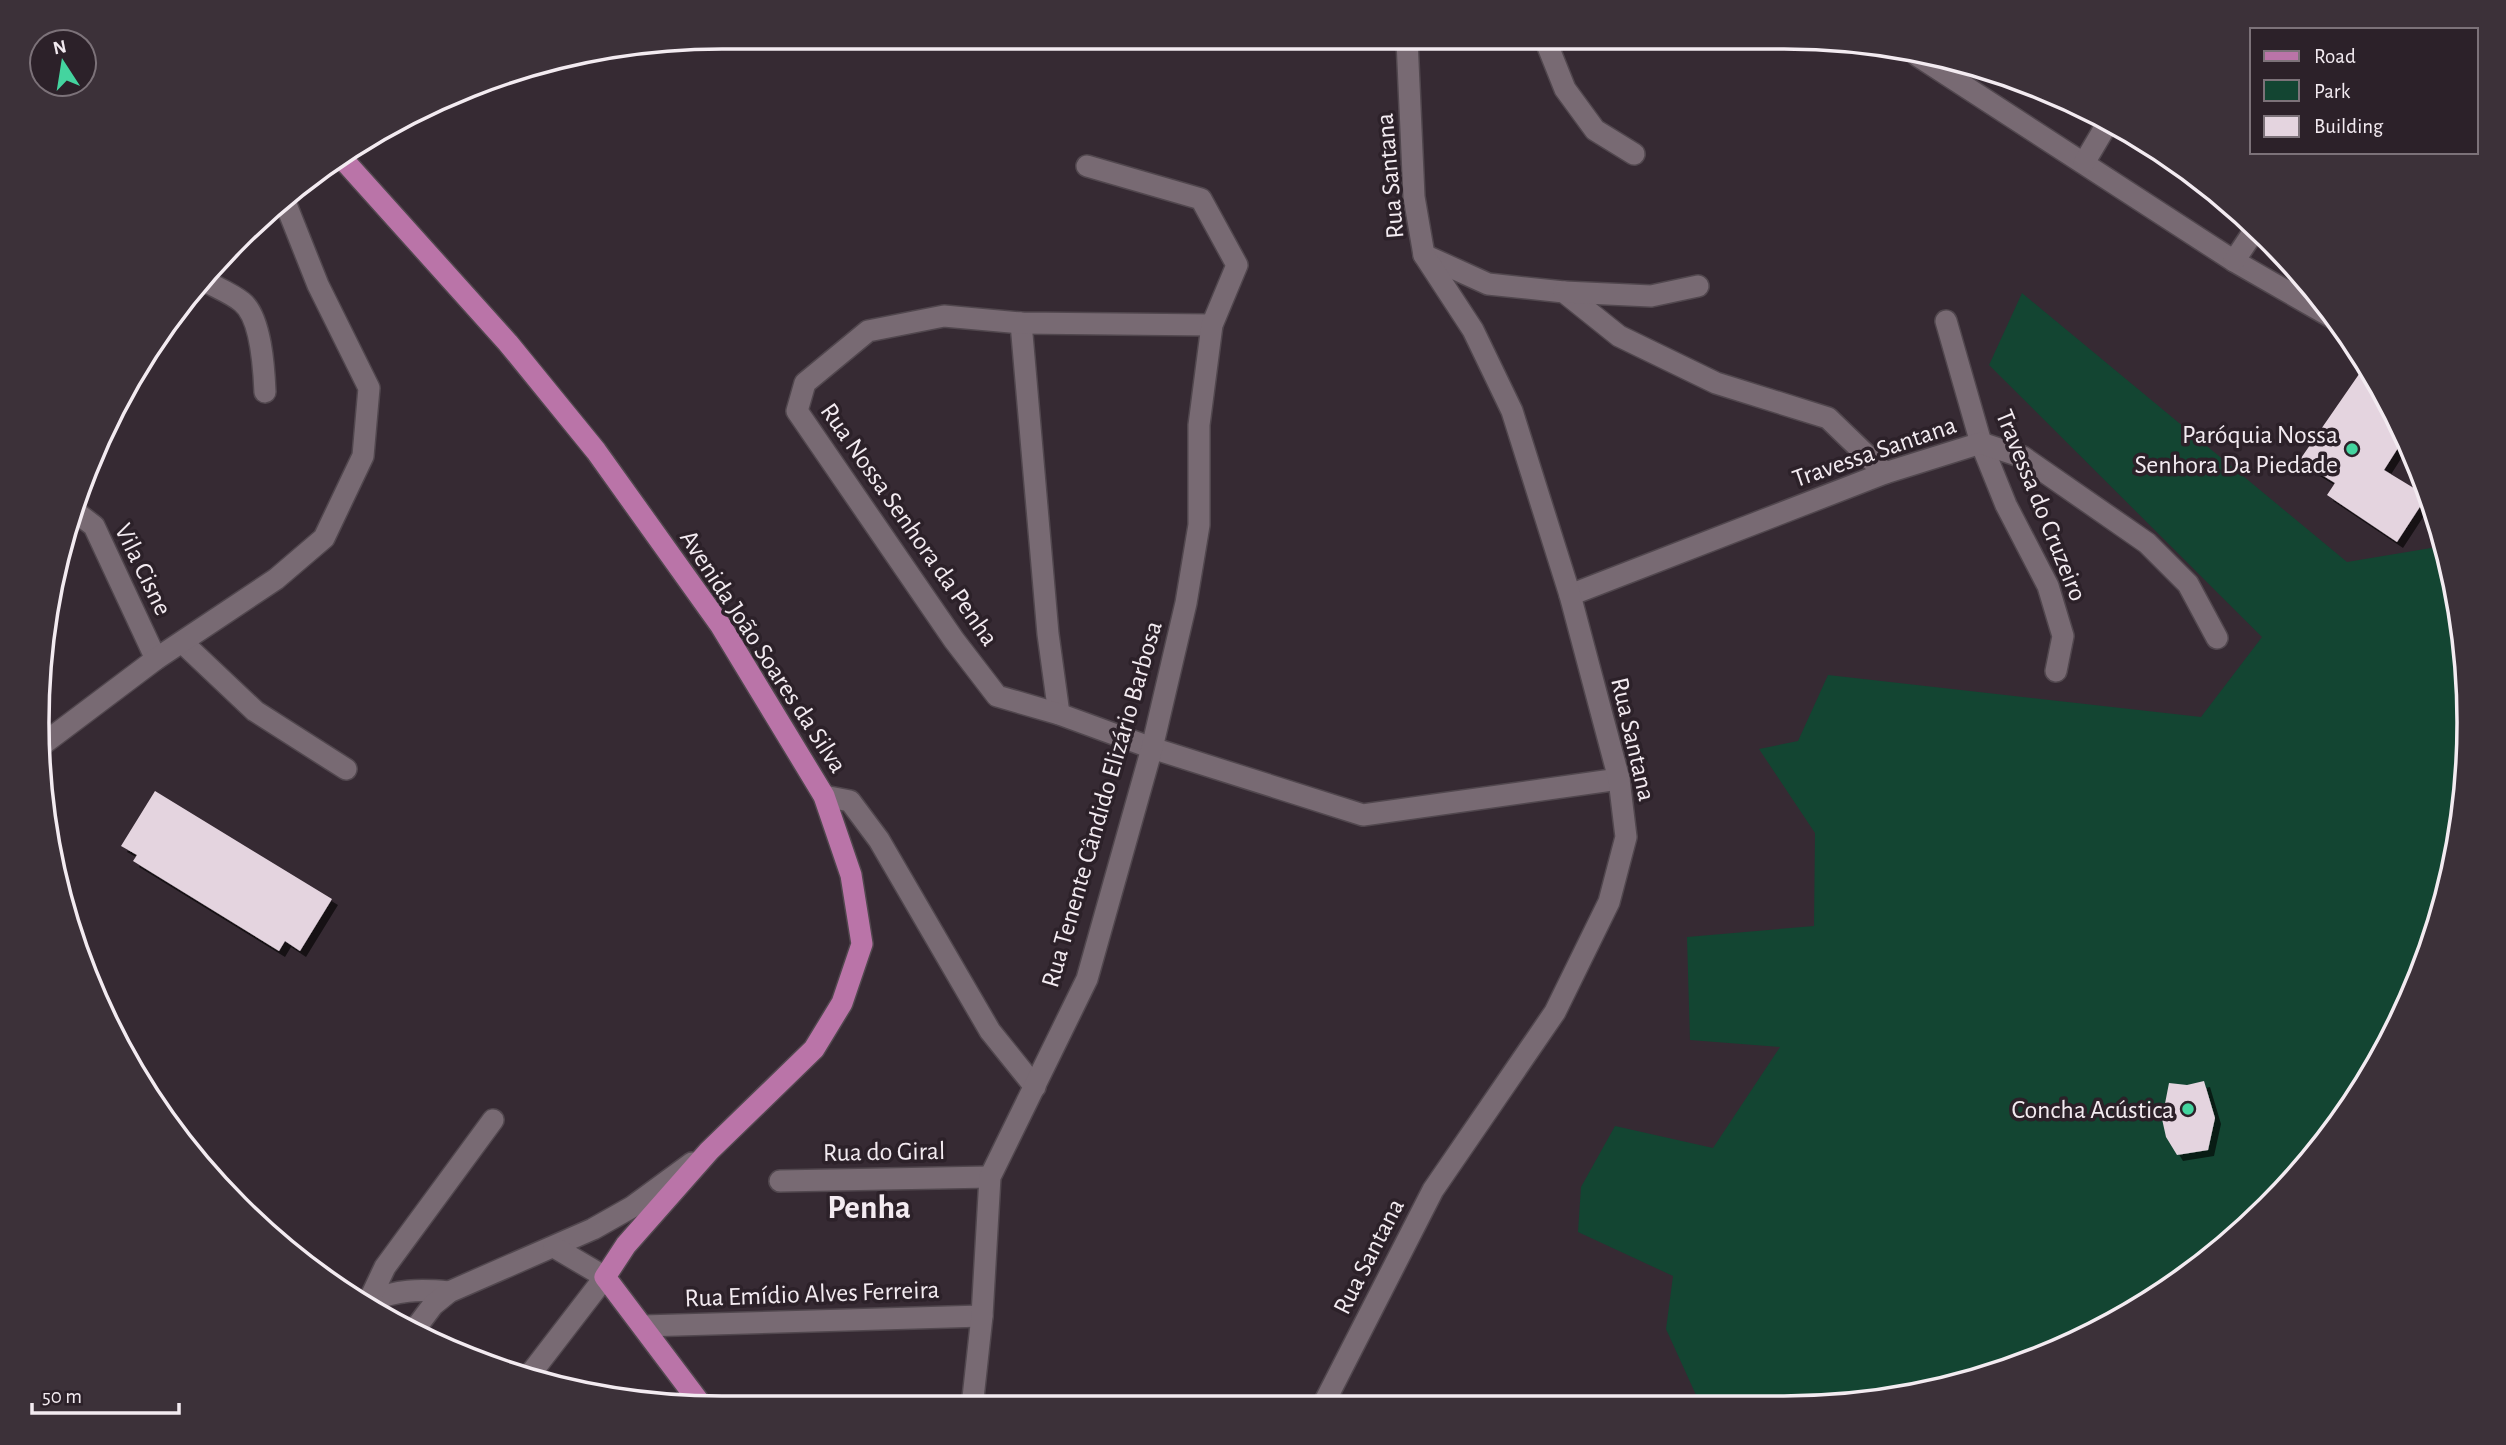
<svg xmlns="http://www.w3.org/2000/svg" width="2506" height="1445" font-family="'Alegreya Sans',sans-serif">
  <style>
    .green { fill: #134532 }
    .building { fill: #e4d4df; filter: url(#shadow) }
    .lines { fill: none; stroke-linecap: round; stroke-linejoin: round }
    .minor-casing { stroke: #51474e; stroke-width: 24 }
    .major-casing { stroke: #51474e; stroke-width: 24 }
    .minor { stroke: #786a73; stroke-width: 21 }
    .major { stroke: #ba74a8; stroke-width: 21 }
    .poi-dot { fill: #44d49f; stroke: #2c2129; stroke-width: 2.5 }
    .labels { text-anchor: middle; stroke-width: 7; stroke-linejoin: round; paint-order: stroke }
    .street-label { font-size: 26px; fill: #f3ebf1; stroke: #2c2129 }
    .poi-label { font-size: 26px; fill: #f3ebf1; stroke: #2c2129; text-anchor: end }
    .district-label { font-size: 33px; font-weight: bold; fill: #f3ebf1; stroke: #2c2129 }
    .rim { fill: none; stroke: #f3ebf1; stroke-width: 3.5 }
  </style>
  <defs>
    <filter id="shadow"><feDropShadow dx="6" dy="6" stdDeviation="0" flood-color="#0009"/></filter>
  </defs>
  <rect width="100%" height="100%" fill="#362a33"/>
  <path class="green" d="M2022,293L2347,562L2443,546L2456,588L2469,722L2456,856L2417,985L2354,1103L2268,1208L2127,1316L2004,1372L1829,1407H1686L1696,1395L1666,1329L1673,1276L1578,1232L1581,1187L1615,1126L1713,1148L1780,1047L1690,1040L1687,937L1814,926L1815,833L1759,749L1798,741L1828,675L2201,717L2262,637L1989,365Z"/>
  <g class="building">
    <path d="M2366,364L2405,437L2384,470L2427,496L2397,542L2327,495L2335,483L2299,461Z"/>
    <path d="M155,791L332,899L300,951L285,941L279,951L133,861L137,855L121,846Z"/>
    <path d="M2204,1081L2215,1118L2208,1150L2177,1155L2166,1137L2162,1119L2169,1083L2187,1085Z"/>
  </g>
  <g class="lines">
    <g class="minor-casing">
      <g id="minor">
        <path d="M1545,39L1565,89L1595,130L1634,154"/>
        <path d="M1918,56L2234,261L2335,319"/>
        <path d="M2084,163L2107,124"/>
        <path d="M1424,255L1488,284L1564,292L1619,336L1716,383L1828,418L1885,473"/>
        <path d="M2234,261L2256,228"/>
        <path d="M203,280C215,287 231,293 242,302C261,317 264,369 265,392"/>
        <path d="M1564,292L1651,296L1698,286"/>
        <path d="M1946,321L1981,443L2006,505L2048,586L2063,636L2056,671"/>
        <path d="M1021,323L1048,634L1059,714"/>
        <path d="M1212,325L1021,323L944,316L868,331L805,383L797,411L954,640L997,696L1059,714L1152,748L1363,815L1619,779"/>
        <path d="M73,510L94,526L156,659"/>
        <path d="M1570,595L1885,473L1981,443L2023,457L2147,543L2188,584L2217,638"/>
        <path d="M183,643L255,711L346,769"/>
        <path d="M39,747L156,659L276,579L324,538L363,456L369,388L318,285L283,197"/>
        <path d="M824,796L850,801L879,840L990,1031L1035,1087"/>
        <path d="M780,1181L990,1177"/>
        <path d="M368,1301C399,1290 417,1289 449,1292"/>
        <path d="M367,1305L385,1267L493,1120"/>
        <path d="M643,1326L982,1316"/>
        <path d="M415,1329L433,1305L449,1292L593,1229L632,1207L692,1163"/>
        <path d="M528,1377L605,1277L554,1247"/>
        <path d="M972,1407L982,1316L990,1177L1087,979L1152,748L1186,603L1199,525V425L1212,325L1237,265L1201,199L1087,166"/>
        <path d="M1322,1407L1433,1190L1555,1012L1609,902L1626,837L1619,779L1570,595L1512,411L1473,330L1424,255L1414,197L1407,40"/>
      </g>
    </g>
    <g class="major-casing">
      <path id="major" d="M340,156L508,343L596,451L721,626L824,796L851,875L862,944L842,1003L814,1049L709,1151L626,1245L605,1277L703,1407"/>
    </g>
    <use href="#minor" class="minor"/>
    <use href="#major" class="major"/>
  </g>
  <g class="poi-dot">
    <circle cx="2352" cy="449" r="7"/>
    <circle cx="2188" cy="1109" r="7"/>
  </g>
  <g class="labels">
    <g class="street-label">
      <text transform="translate(1389 176) rotate(-95)" y="9">Rua Santana</text>
      <text transform="translate(1874 451) rotate(-19)" y="9">Travessa Santana</text>
      <text transform="translate(2042 505) rotate(68)" y="9">Travessa do Cruzeiro</text>
      <text transform="translate(910 524) rotate(55)" y="9">Rua Nossa Senhora da Penha</text>
      <text transform="translate(144 569) rotate(64)" y="9">Vila Cisne</text>
      <text transform="translate(764 651) rotate(57)" y="9">Avenida João Soares da Silva</text>
      <text transform="translate(1634 739) rotate(77)" y="9">Rua Santana</text>
      <text transform="translate(1101 804) rotate(-74)" y="9">Rua Tenente Cândido Elizário Barbosa</text>
      <text transform="translate(884 1151) rotate(-1)" y="9">Rua do Giral</text>
      <text transform="translate(1368 1256) rotate(-63)" y="9">Rua Santana</text>
      <text transform="translate(812 1293) rotate(-2)" y="9">Rua Emídio Alves Ferreira</text>
    </g>
    <g class="poi-label">
      <text x="2338" y="443">Paróquia Nossa<tspan x="2338" dy="30">Senhora Da Piedade</tspan></text>
      <text x="2174" y="1118">Concha Acústica</text>
    </g>
    <g class="district-label">
      <text x="869" y="1218">Penha</text>
    </g>
  </g>
  <path d="M0 0H2506V1445H0ZM722 49H1784A673 673 0 0 1 2457 722V723A673 673 0 0 1 1784 1396H722A673 673 0 0 1 49 723V722A673 673 0 0 1 722 49Z" fill="#3c3139" fill-rule="evenodd"/>
  <path class="rim" d="M722 49H1784A673 673 0 0 1 2457 722V723A673 673 0 0 1 1784 1396H722A673 673 0 0 1 49 723V722A673 673 0 0 1 722 49Z"/>
  <rect x="2250" y="28" width="228" height="126" fill="#2c2129" stroke="#7c7279" stroke-width="2"/>
  <rect x="2264" y="51" width="35" height="10" fill="#ba74a8" stroke="#7c7279" stroke-width="2"/>
  <text x="2314" y="63" font-size="21" fill="#f3ebf1">Road</text>
  <rect x="2264" y="80" width="35" height="21" fill="#134532" stroke="#7c7279" stroke-width="2"/>
  <text x="2314" y="98" font-size="21" fill="#f3ebf1">Park</text>
  <rect x="2264" y="116" width="35" height="21" fill="#e4d4df" stroke="#7c7279" stroke-width="2"/>
  <text x="2314" y="133" font-size="21" fill="#f3ebf1">Building</text>
  <g transform="translate(63 63) rotate(348)"><circle r="33" fill="#2c2129" stroke="#7c7279" stroke-width="2"/>
  <path d="M0-5L12 26L0 18L-12 26Z" fill="#44d49f"/>
  <text y="-10" font-size="19" font-weight="bold" text-anchor="middle" fill="#f3ebf1">N</text>
  </g>
  <path d="M32 1403v10h147v-10" fill="none" stroke="#f3ebf1" stroke-width="3.5"/>
  <text x="42" y="1403" font-size="21" fill="#f3ebf1" stroke="#2c2129" stroke-width="5" paint-order="stroke">50 m</text>
</svg>
